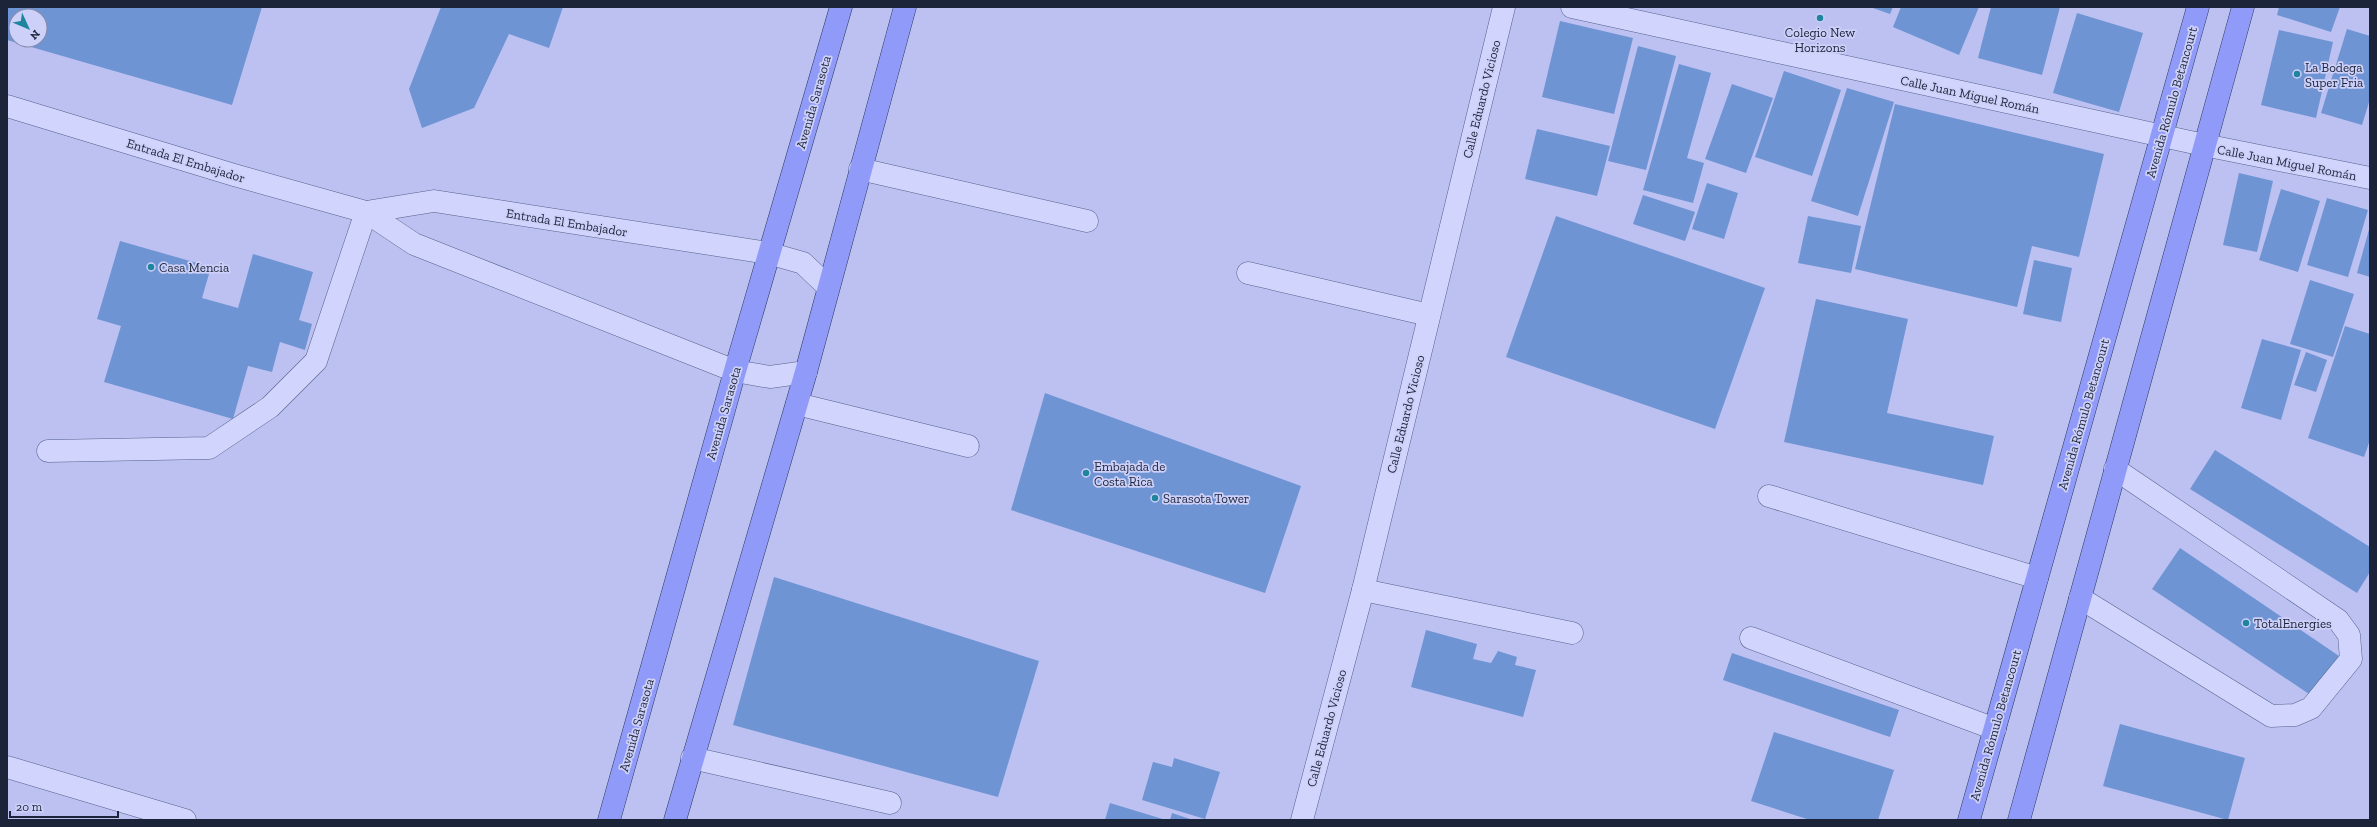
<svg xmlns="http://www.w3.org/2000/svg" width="2377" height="827" font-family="'Zilla Slab',serif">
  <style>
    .building { fill: #6f94d3; fill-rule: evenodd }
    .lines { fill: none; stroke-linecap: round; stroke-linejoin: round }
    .minor-casing { stroke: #54628b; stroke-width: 23 }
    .major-casing { stroke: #293858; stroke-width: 23 }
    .minor { stroke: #d1d4fc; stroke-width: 22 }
    .major { stroke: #909bf9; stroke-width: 22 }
    .poi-dot { fill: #1f859f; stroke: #cdd0f8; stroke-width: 1.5 }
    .labels { text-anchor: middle; stroke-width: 3.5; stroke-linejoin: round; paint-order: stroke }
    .poi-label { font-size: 13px; fill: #1b2439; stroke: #cdd0f8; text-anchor: start }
    .street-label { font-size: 13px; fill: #1b2439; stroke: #cdd0f8 }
  </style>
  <rect width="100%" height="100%" fill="#bdc1f2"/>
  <g class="building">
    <path d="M7,7H262L232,105L7,40ZM16,16H40V40H16Z"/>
    <path d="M441,7H563L549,48L509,34L474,108L422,128L409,89Z"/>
    <path d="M1870,7H1893L1890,14Z"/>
    <path d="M1901,7H1979L1959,55L1893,27Z"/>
    <path d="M1991,7H2060L2042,75L1978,58Z"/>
    <path d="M2279,7H2340L2331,32L2277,15Z"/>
    <path d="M2077,13L2143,33L2119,112L2053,93Z"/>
    <path d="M1560,21L1633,38L1614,114L1542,97Z"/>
    <path d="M2347,29L2370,36V99L2362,125L2321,113Z"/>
    <path d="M2279,30L2333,42L2316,118L2261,105Z"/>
    <path d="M1638,46L1676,56L1646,170L1608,161Z"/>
    <path d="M1679,64L1711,73L1687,158L1704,163L1693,203L1643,190Z"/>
    <path d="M1784,71L1841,90L1812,176L1755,157Z"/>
    <path d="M1732,84L1773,98L1746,173L1705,159Z"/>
    <path d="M1847,88L1894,102L1858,216L1811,201Z"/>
    <path d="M1895,104L2104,154L2079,257L2032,246L2017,307L1855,269Z"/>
    <path d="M1537,129L1610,146L1597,196L1525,179Z"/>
    <path d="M2239,173L2273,181L2257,252L2223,245Z"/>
    <path d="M1707,183L1738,193L1724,239L1692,229Z"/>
    <path d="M2281,189L2320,201L2298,272L2259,260Z"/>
    <path d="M1643,195L1695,212L1685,241L1633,224Z"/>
    <path d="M2327,198L2368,210L2348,277L2307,265Z"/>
    <path d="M1556,216L1765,288L1715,429L1506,357Z"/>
    <path d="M1808,216L1861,226L1851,273L1798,263Z"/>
    <path d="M2370,226V277L2357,273Z"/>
    <path d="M120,241L211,267L202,298L238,308L253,254L313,272L299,320L312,324L305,350L280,342L272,372L248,366L233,419L104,382L121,326L97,319Z"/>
    <path d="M2034,260L2072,268L2061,322L2023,314Z"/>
    <path d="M2310,280L2354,294L2333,357L2290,344Z"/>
    <path d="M1816,299L1908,319L1887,413L1994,436L1983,485L1784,442Z"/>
    <path d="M2345,326L2370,334V440L2364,457L2308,438Z"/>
    <path d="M2262,339L2301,350L2281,420L2241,408Z"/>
    <path d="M2306,352L2327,360L2316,392L2294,385Z"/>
    <path d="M1045,393L1301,486L1265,593L1011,510Z"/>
    <path d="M2215,450L2370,547V572L2357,593L2190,489Z"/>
    <path d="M2180,548L2339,656L2312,696L2152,589Z"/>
    <path d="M774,577L1039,661L998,797L733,725Z"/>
    <path d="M1426,630L1477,644L1473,659L1491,663L1498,651L1517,657L1515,665L1536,670L1523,717L1411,687Z"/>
    <path d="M1732,653L1899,710L1890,737L1723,680Z"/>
    <path d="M2120,724L2245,758L2228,820L2103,786Z"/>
    <path d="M1774,732L1894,770L1878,820H1810L1751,801Z"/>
    <path d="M1174,758L1220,772L1205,819L1142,800L1153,762L1172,767Z"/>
    <path d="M1110,803L1166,820H1105Z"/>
    <path d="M1172,813L1193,820H1170Z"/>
  </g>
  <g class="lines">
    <g class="minor-casing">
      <g id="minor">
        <path d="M1572,7L2204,145L2370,178"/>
        <path d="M7,106L234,175L366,212L414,244L735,371L770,377L806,372"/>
        <path d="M860,169L1087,221"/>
        <path d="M366,212L434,201L768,253L803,263L828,287"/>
        <path d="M1248,273L1429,315"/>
        <path d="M797,404L968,446"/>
        <path d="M48,451L209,448L270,407L316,361L366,212"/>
        <path d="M1769,496L2037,578"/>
        <path d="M1363,590L1572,633"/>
        <path d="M2080,598L2271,716L2295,715L2311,708L2351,659L2349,635L2338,620L2115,469"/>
        <path d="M1751,638L1995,729"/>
        <path d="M692,758L890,803"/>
        <path d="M7,767L185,820"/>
        <path d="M1302,820L1363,590L1504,7"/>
      </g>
    </g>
    <g class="major-casing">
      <g id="major">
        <path d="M609,820L735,371L841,7"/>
        <path d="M675,820L806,372L905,7"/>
        <path d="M1969,820L2198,7"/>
        <path d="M2019,820L2243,7"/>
      </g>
    </g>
    <use href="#minor" class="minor"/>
    <use href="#major" class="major"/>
  </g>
  <g class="poi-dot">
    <circle cx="1820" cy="18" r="4"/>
    <circle cx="2297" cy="74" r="4"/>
    <circle cx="151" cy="267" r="4"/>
    <circle cx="1086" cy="473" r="4"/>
    <circle cx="1155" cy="498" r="4"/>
    <circle cx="2246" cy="623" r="4"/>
  </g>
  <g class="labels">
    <g class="poi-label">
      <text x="1820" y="37" text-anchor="middle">Colegio New<tspan x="1820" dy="15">Horizons</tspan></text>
      <text x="2305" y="72">La Bodega<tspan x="2305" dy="15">Super Fria</tspan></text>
      <text x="159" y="272">Casa Mencia</text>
      <text x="1094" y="471">Embajada de<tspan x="1094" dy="15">Costa Rica</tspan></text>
      <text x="1163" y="503">Sarasota Tower</text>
      <text x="2254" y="628">TotalEnergies</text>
    </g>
    <g class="street-label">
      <text transform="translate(1970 94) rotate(12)" y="5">Calle Juan Miguel Román</text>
      <text transform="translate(1481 99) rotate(-76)" y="5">Calle Eduardo Vicioso</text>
      <text transform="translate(813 102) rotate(-74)" y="5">Avenida Sarasota</text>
      <text transform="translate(2171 102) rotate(-74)" y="5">Avenida Rómulo Betancourt</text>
      <text transform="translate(186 160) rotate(17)" y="5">Entrada El Embajador</text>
      <text transform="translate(2287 162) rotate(11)" y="5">Calle Juan Miguel Román</text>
      <text transform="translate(567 222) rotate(9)" y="5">Entrada El Embajador</text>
      <text transform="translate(723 413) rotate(-74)" y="5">Avenida Sarasota</text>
      <text transform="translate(1405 414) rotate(-76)" y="5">Calle Eduardo Vicioso</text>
      <text transform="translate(2083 414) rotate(-74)" y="5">Avenida Rómulo Betancourt</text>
      <text transform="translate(636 725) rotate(-74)" y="5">Avenida Sarasota</text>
      <text transform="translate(1995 725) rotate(-74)" y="5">Avenida Rómulo Betancourt</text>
      <text transform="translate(1326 728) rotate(-75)" y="5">Calle Eduardo Vicioso</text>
    </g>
  </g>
  <rect width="2377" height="827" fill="none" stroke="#1b2439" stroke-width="16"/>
  <g transform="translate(28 28) rotate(134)"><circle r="19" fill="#cdd0f8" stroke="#868bac"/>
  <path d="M0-3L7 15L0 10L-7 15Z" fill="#1f859f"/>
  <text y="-6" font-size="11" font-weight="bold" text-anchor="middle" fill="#1b2439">N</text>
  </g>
  <path d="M10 811v6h108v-6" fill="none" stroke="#1b2439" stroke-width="2"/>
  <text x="16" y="811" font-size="12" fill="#1b2439" stroke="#cdd0f8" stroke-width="3" paint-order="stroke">20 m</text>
</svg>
